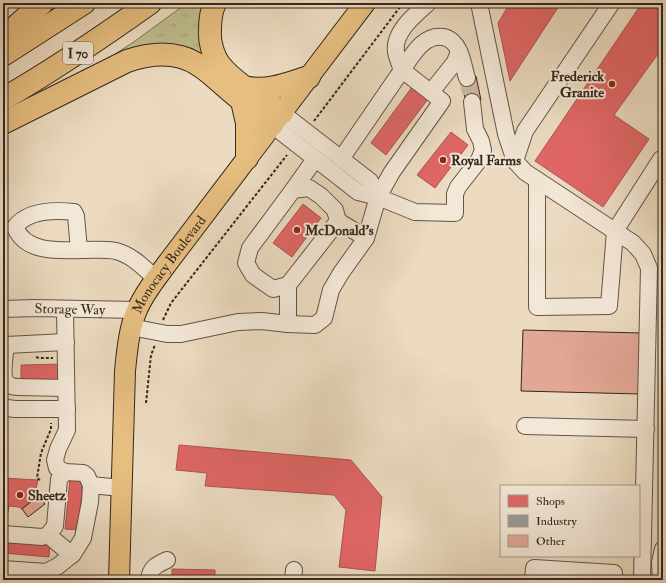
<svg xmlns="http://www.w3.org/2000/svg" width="666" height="583" font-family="'IM FELL Double Pica',serif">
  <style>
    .grass { fill: url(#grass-tufts); stroke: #7a7256 }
    .shops { fill: #e06666; stroke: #ac5350 }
    .industry { fill: #999; stroke: #7b7774 }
    .building { fill: #e2a795; stroke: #34271d }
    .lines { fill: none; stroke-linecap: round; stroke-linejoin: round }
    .minor-tunnel { stroke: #c7b7a0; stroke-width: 16; stroke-dasharray: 16 8; stroke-linecap: butt }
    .minor-casing { stroke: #625446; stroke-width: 18 }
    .major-casing { stroke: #34271d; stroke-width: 22 }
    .highway-casing { stroke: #34271d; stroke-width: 24 }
    .path { stroke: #34271d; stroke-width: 2; stroke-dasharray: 3 2; stroke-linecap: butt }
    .minor { stroke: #f3e8d7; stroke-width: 16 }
    .major { stroke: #e6be80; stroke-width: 20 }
    .highway { stroke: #e6be80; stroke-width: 22 }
    .poi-dot { fill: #8f2418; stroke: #f3e8d7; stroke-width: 1.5 }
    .labels { text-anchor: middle; stroke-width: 4; stroke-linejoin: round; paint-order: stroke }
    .shield { fill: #f3e8d7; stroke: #6d6155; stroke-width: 1 }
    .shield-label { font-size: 13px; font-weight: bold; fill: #34271d }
    .poi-label { font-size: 14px; font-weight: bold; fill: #34271d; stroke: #f3e8d7; text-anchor: start }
    .street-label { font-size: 14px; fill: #34271d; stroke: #f3e8d7 }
  </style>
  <defs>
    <pattern id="grass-tufts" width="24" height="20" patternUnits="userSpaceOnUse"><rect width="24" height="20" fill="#bfbe8e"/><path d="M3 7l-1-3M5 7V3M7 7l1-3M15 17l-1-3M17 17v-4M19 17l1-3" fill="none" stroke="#a5a37a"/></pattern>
  </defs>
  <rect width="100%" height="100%" fill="#ecdbc1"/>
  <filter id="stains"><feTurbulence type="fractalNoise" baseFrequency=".005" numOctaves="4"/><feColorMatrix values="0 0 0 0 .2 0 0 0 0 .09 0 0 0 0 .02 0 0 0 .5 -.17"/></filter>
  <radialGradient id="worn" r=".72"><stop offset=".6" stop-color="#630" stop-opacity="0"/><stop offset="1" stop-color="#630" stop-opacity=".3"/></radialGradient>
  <path class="grass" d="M187,3H209V63L190,54L77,79L135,41Z"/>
  <g class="shops">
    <path d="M510,3H561L510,81L498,23Z"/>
    <path d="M642,3H663V53L660,51L614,115L649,139L603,207L535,161Z"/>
    <path d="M412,87L428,99L386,155L371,143Z"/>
    <path d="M451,132L468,145L435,188L417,175Z"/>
    <path d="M303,204L321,218L292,257L273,243Z"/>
    <path d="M61,364V382H21V365Z"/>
    <path d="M179,445L351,460L382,497L375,571L339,567L346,510L334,495L205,486L207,473L176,470Z"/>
    <path d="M3,478L38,480L35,493L38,496L22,509L19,507L9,506L8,512L3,511Z"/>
    <path d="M70,478L83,479L78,530L65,529Z"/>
    <path d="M3,542L50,545L49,557L3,553Z"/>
    <path d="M172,569L215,570V580H172Z"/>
  </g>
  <path class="industry" d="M662,214H663V260H658Z"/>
  <g class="building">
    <path d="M476,76L481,100L466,103L461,79Z"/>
    <path d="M523,330L641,333L640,394L521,391Z"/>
    <path d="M38,496L45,504L28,517L22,509Z"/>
  </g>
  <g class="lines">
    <path class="minor-tunnel" d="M467,78L472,102"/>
    <g class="minor-casing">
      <g id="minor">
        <path d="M479,3L506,134L515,161L525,172L633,243L643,254L649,268L642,580"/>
        <path d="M431,92L455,62L459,51"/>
        <path d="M282,113L370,181L378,197"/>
        <path d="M272,125L358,192L378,197L415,212L455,213V194L458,187L479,160L483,150L481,141L475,129L472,102"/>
        <path d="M341,159L402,70C400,64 397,58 396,52C393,32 415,15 428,3"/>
        <path d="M515,161L525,131L611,4"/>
        <path d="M537,180V307L609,306L615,231L661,159"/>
        <path d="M293,190L315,159"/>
        <path d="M338,221L366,238"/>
        <path d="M79,250L76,216L74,212C55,210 28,210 15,227C29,263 86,245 116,251C132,255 144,268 156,279"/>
        <path id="s1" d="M3,309L34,308L137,310"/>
        <path d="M65,309L67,430L58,449L55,460L57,468L65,472L83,473L87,476L91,485L121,488"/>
        <path d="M288,324L315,325L324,318L331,290L341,273L366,238L378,197L392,172L442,101L402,70C412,56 423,34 443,37C450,38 456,44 459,51C463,59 464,69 467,78"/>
        <path d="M131,327L167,334H181L238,322L262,321L288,324V285L338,221L335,210L321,196L309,188L293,190L250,248L246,263L253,275L273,289L288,285"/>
        <path d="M6,345C5,353 1,377 7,383C9,386 14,387 18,387L66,388"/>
        <path d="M3,346L6,345L66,342"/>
        <path d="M3,406L7,408L15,409H67"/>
        <path d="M525,426L646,429"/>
        <path d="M3,534L42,537L48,535L55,526L59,479L65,472"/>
        <path d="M48,535L72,555"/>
        <path d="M3,569L46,572L58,566L73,554L83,538L90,502L91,485"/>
        <path d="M149,580C150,568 156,565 167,560"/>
        <path d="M293,580L294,570"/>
        <path d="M533,580L534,568L614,573V580"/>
        <path d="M661,580L660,563L663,549"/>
      </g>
    </g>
    <g class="major-casing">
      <g id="major">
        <path id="s2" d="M119,580L125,371C127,351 129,328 137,310C144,293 156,279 166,265L365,3"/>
      </g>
    </g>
    <g class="highway-casing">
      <g id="highway">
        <path d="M215,3C211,11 210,21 210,30C209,41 213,56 220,65C234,83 263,99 282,113"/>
        <path d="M3,38L42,3"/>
        <path d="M3,55L84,3"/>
        <path d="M247,88C272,91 286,84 309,77"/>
        <path d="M3,99C54,70 102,37 150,3"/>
        <path d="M242,101L247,123V158"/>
        <path d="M3,123L127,61C145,55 163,52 181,57C200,62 215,78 229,90C243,102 258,114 272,125"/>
      </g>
    </g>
    <g class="path">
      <path d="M314,121L403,3"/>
      <path d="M163,320L171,303L287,155"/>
      <path d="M36,357L39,358H53"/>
      <path d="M146,403L151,355L155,345"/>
      <path d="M40,480L37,478L41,453L51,429V423"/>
    </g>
    <use href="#minor" class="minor"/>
    <use href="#major" class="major"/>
    <use href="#highway" class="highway"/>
  </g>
  <g class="poi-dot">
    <circle cx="612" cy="84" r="4"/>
    <circle cx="443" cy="160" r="4"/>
    <circle cx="297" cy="230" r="4"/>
    <circle cx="20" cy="495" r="4"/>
  </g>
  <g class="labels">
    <rect class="shield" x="63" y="42" width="30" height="22" rx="3"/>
    <g class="shield-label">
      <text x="78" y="58">I 70</text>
    </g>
    <g class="poi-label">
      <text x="604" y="81" text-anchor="end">Frederick<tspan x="604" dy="16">Granite</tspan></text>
      <text x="451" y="165">Royal Farms</text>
      <text x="305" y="235">McDonald's</text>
      <text x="28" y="500">Sheetz</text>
    </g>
    <g class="street-label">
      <text dy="5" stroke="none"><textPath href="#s2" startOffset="327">Monocacy Boulevard</textPath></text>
      <text dy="5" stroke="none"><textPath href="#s1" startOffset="67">Storage Way</textPath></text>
    </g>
  </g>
  <rect width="666" height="583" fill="none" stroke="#ecdbc1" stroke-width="16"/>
  <rect x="4" y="4" width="658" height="575" fill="none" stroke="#34271d" stroke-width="2"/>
  <rect x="8" y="8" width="650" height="567" fill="none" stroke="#34271d"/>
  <rect x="500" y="485" width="140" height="72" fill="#f3e8d7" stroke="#a79b8d"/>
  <rect x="508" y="495" width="20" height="12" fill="#e06666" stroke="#a79b8d"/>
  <text x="536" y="505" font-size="12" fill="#34271d">Shops</text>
  <rect x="508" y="515" width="20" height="12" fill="#999999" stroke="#a79b8d"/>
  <text x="536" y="525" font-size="12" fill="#34271d">Industry</text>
  <rect x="508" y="535" width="20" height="12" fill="#e2a795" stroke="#a79b8d"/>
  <text x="536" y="545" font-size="12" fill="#34271d">Other</text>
  <rect width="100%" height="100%" filter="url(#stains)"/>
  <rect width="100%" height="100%" fill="url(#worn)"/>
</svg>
